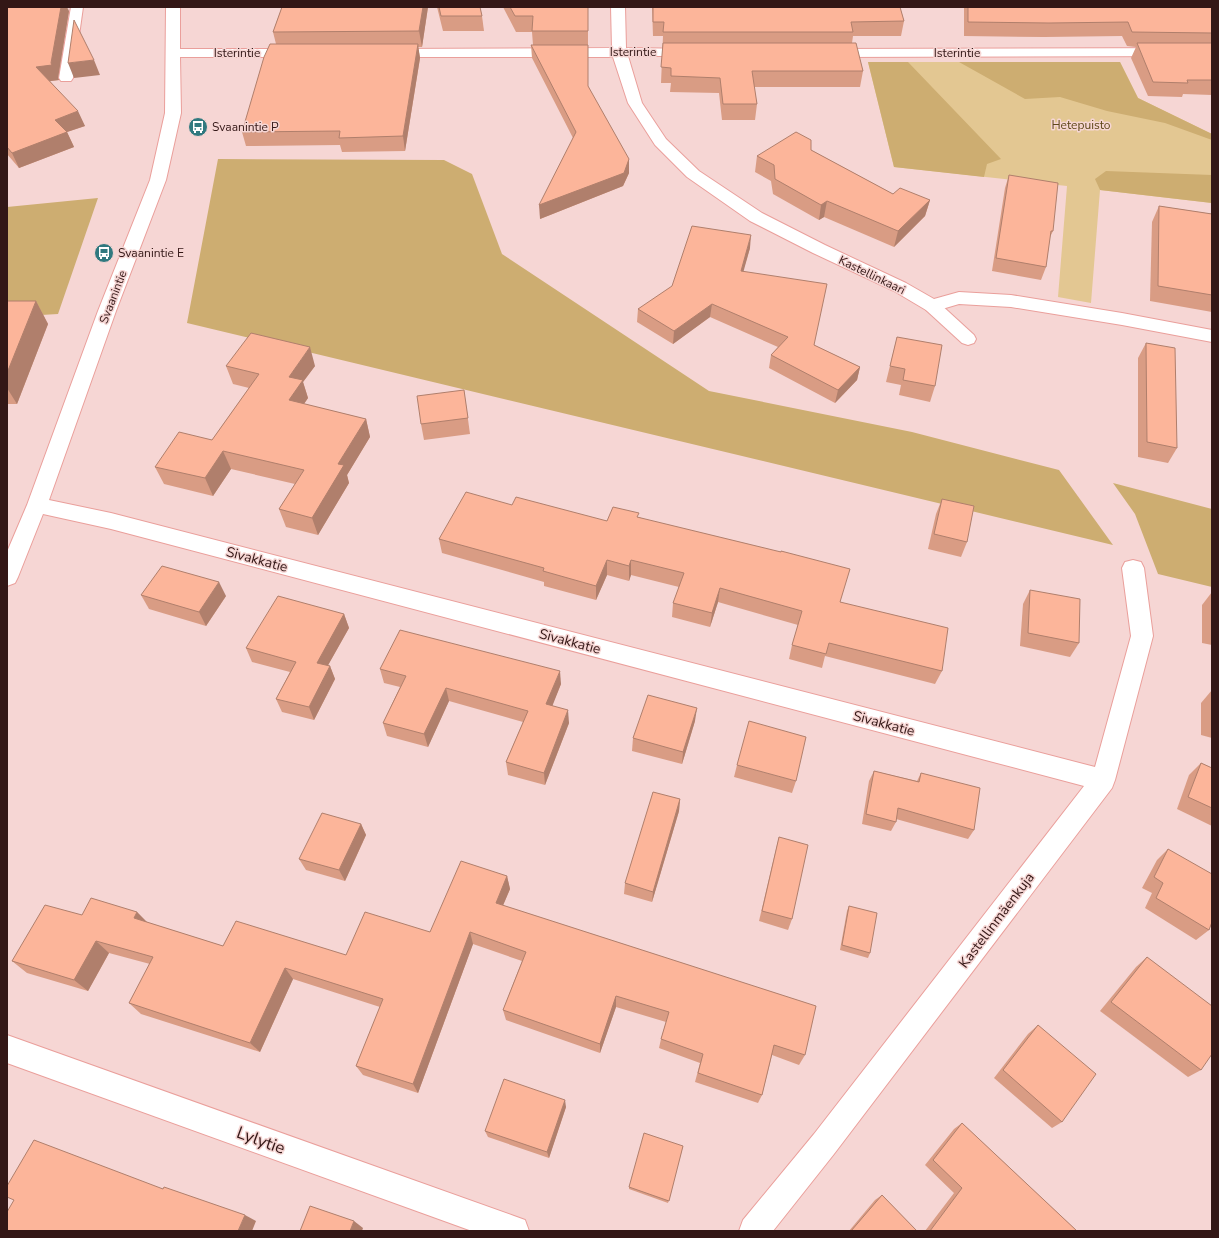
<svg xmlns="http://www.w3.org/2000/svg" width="1219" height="1238" font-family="'Nunito Sans',sans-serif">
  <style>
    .green { fill: #e3c792 }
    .forest { fill: #cdad71 }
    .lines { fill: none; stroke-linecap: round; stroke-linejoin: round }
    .service-casing { stroke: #ea9f9b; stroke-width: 2 }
    .minor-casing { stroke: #ea9f9b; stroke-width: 2 }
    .service { fill: #fff; fill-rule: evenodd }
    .minor { fill: #fff; fill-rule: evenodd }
    .wall { fill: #d99c84 }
    .shaded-wall { fill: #b07f6c }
    .building { fill: #fcb59a; stroke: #b07f6c }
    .labels { text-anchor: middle; stroke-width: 3; stroke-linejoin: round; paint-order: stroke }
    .far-street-label { font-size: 12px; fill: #331716; stroke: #f6d6d4 }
    .far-park-label { font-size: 12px; fill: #5e4718; stroke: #f6d6d4 }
    .far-poi-label { font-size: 12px; fill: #331716; stroke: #f6d6d4; text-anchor: start }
    .street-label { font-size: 14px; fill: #331716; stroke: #f6d6d4 }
    .near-street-label { font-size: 17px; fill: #331716; stroke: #f6d6d4 }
  </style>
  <rect width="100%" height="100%" fill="#f6d6d4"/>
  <path class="green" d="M868,62H1120L1138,98L1212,134V203L1100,190L1091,303L1058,297L1067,186L894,167Z"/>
  <g class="forest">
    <path d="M868,62H908L1001,159L987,164L984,177L894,167Z"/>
    <path d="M959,62H1120L1138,98L1212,134V140L1165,123L1107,111L1060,97L1025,99Z"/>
    <path d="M218,159L444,160L472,174L502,254L709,391L912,432L1059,470L1113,545L187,323Z"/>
    <path d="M1106,171L1212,175V203L1100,190L1095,179Z"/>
    <path d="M98,198L58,314L7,317V207Z"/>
    <path d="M1113,483L1212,509V587L1158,574L1135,514Z"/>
  </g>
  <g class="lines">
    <g class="service-casing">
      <g id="service">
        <path d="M71,7H83L73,78L71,81H61L59,78Z"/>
        <path d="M932,301L938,302L974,335L976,339L974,343L968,345L962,343L926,310L924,306L926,302Z"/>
      </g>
    </g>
    <g class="minor-casing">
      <g id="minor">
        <path d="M166,7H180V49H295L300,50L302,53L300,56L295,57H180L181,113L166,180L116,311L49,500L111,513L1095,767L1131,636L1122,568L1125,562L1133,560L1141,562L1144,568L1153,636L1115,780L1112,788L834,1154L773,1231H739L743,1220L814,1134L1084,786L111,529L43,514L18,577L15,583L7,586V552L27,505L98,311L150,180L165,113Z"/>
        <path d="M611,7H625L626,48L698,49L700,52L698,55L693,56H628L642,103L666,139L699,171L762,213L825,245L906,283L934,299L959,292L1011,295L1122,313L1212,330V342L1122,325L1011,307L959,304L932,312L926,310L894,291L813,253L750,221L687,177L655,145L628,103L613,57H389L384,56L382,53L384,50L389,49L612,48Z"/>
        <path d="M1212,48V56L829,57L824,56L822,53L824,50L829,49Z"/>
        <path d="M7,1035L514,1216L525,1220L529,1231H472L7,1063Z"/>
      </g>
    </g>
    <use href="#service" class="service"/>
    <use href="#minor" class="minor"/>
  </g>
  <g class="wall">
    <path d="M7,7L69,11L58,78L59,80L50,81L85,126L67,132L74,147L19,168L7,154Z"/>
    <path d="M282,7H428L422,47H418L420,58L405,151L342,152L340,145L246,146L242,132L276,44L273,32Z"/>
    <path d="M437,7H480L482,16L484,31H443Z"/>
    <path d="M503,7H588V87L629,173L623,186L540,219L573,138L532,58L531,45H533L532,32H516Z"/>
    <path d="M652,7H900L904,21L901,36H853L852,43L863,71L860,87H754L757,104L755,120H722L719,93L670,92L671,83H661L663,36H653Z"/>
    <path d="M964,7H1212V95L1183,94L1182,97L1148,96L1131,58L1136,47L1127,46L1122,36L1044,37L964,36Z"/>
    <path d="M811,150L893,194L930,200L925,216L894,247L824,217L819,220L773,194L771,181L755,172L757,156Z"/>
    <path d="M1009,175L1053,231L1050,237L1046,267L1041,280L992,271L1005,188Z"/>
    <path d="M1159,206L1212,214V312L1150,301L1152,222Z"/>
    <path d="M750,248L743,271L814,345L860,367L857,380L835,403L769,368L771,355L778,347L710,317L673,344L637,322L638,309Z"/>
    <path d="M7,301H36L48,324L17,404H7Z"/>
    <path d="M897,337L935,386L930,402L899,395L901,385L886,382Z"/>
    <path d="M1146,343L1177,448L1168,463L1138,457V358Z"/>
    <path d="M226,366H315L303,382L308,398L304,404L366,419L370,437L347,475L349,483L318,535L286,527L279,509L295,484L231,469L213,496L164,484L155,467L212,440L249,388L233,384Z"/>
    <path d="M464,390L470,434L424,440L421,424Z"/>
    <path d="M942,499L967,542L961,557L928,549L936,514Z"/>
    <path d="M512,505L607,521L639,517L840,602L942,671L935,684L825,656L822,668L789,659L792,645L798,625L718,602L710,627L672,617L673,603L679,587L631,575L629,581L607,575L596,600L544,586V582L442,553L439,539Z"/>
    <path d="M1030,590L1079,643L1070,657L1020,646L1023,604Z"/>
    <path d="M1212,592V645L1202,643V605Z"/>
    <path d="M141,595L226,596L206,626L149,609Z"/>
    <path d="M344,614L349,628L328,665L330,666L335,679L314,720L282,712L276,699L290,672L252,662L246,648Z"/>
    <path d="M380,669L561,684L552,705L569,723L545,785L508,775L506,762L523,722L449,701L428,747L387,736L383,723L400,687L384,683Z"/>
    <path d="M1212,690V738L1201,735V703Z"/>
    <path d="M695,721L682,764L632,751L633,738Z"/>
    <path d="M1201,763L1212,768V826L1177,809L1189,775Z"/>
    <path d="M737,765L796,781L792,793L734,777Z"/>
    <path d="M874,771L917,781L921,773L974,830L968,839L896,819V822L891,831L862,824L869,781Z"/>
    <path d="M680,799L679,811L652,902L624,894L625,883Z"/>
    <path d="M361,824L366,835L345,881L306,870L299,859Z"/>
    <path d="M779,837L792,919L788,930L759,921L776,849Z"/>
    <path d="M1168,849L1209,930L1196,940L1145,908L1152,893L1142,888L1157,860Z"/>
    <path d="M507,876L510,889L503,905L805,1055L799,1065L772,1055L762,1095L758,1103L695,1082L700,1063L659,1048L661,1039L666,1022L616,1007L600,1053L506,1020L503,1010L522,961L473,944L418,1093L363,1075L356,1066L380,1007L293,979L260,1052L141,1014L129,1003L150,964L109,953L88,991L27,973L12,961L82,915L137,912L146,922L223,946L346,955L430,932Z"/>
    <path d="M849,906L870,953L868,958L840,950L847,911Z"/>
    <path d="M1147,957L1201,1070L1188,1077L1100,1011L1136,967Z"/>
    <path d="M1038,1025L1062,1122L1052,1128L994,1078L1028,1034Z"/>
    <path d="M566,1107L549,1158L488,1137L485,1131Z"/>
    <path d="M962,1123L1077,1231H925L954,1193L925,1165L954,1129Z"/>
    <path d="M683,1146L668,1203L629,1189V1187Z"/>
    <path d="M882,1195L917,1231H849L875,1200Z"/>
  </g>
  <g class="shaded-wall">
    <path d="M61,7H67L69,11L58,78L59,80L43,82L36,67L51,63Z"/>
    <path d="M423,7H428L422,47L419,31Z"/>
    <path d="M418,44L420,58L405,151L403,136Z"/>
    <path d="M94,60L100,75L74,78L68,63Z"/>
    <path d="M78,111L85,126L67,132L74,147L19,168L12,153L55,120Z"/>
    <path d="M629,159V173L623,186L540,219L539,205Z"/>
    <path d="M930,200L925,216L894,247L898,231Z"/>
    <path d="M827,201L824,217L819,220L821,205Z"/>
    <path d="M751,235L750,248L740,284L741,271Z"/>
    <path d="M36,301L48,324L17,404L7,388V373Z"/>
    <path d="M712,304L710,317L673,344L674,331Z"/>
    <path d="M310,347L315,366L303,382L308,398L294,418L289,400V377Z"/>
    <path d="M860,367L857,380L835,403L838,390Z"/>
    <path d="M366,419L370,437L347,475L349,483L318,535L312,518L338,464Z"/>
    <path d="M223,451L231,469L213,496L205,478Z"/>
    <path d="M607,560V575L596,600V586Z"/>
    <path d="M631,560V575L629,581V566Z"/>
    <path d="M219,582L226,596L206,626L199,612Z"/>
    <path d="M720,588L718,602L710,627L712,613Z"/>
    <path d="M344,614L349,628L322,676L317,663Z"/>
    <path d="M330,666L335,679L314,720L309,707Z"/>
    <path d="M560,671L561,684L548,717L546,704Z"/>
    <path d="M446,688L449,701L428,747L424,734Z"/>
    <path d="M697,708L695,721L682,764L683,752Z"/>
    <path d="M568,710L569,723L545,785L544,773Z"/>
    <path d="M680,799L679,811L652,902L653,892Z"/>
    <path d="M361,824L366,835L345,881L339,870Z"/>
    <path d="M507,876L510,889L499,915L496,903Z"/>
    <path d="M137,912L149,924L134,918Z"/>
    <path d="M470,932L473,944L418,1093L413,1084Z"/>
    <path d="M96,941L109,953L88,991L74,980Z"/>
    <path d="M285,968L293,979L260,1052L250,1043Z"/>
    <path d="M616,996V1007L600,1053V1044Z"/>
    <path d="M565,1100L566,1107L549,1158L547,1152Z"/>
    <path d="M245,1215L256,1221L252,1231H238Z"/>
    <path d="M354,1221L363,1228L362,1231H350Z"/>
  </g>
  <g class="building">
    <path d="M7,7H61L51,63L52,65L36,67L78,111L55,120L67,132L12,153L7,147Z"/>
    <path d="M282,7H423L419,31L273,32Z"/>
    <path d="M439,7H480L482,16H441Z"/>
    <path d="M510,7H588V31H532L533,16H515Z"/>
    <path d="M653,7H900L904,21L851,22L853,32H663L664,22H653Z"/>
    <path d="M968,7H1212V33L1132,32L1128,22L1049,23L968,22Z"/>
    <path d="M74,20L94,60L68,63Z"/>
    <path d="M663,43H856L863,71H752L757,104H723L720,78L671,76V68L661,67Z"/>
    <path d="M1137,43H1212V80H1187L1188,83L1153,82Z"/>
    <path d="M270,44H418L403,136L339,138L340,131L242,132L264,57Z"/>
    <path d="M531,45H588V86L629,159L624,173L539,205L576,132Z"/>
    <path d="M796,132L811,140V150L893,194L900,188L930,200L898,231L827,201L821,205L775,179L774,165L757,156Z"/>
    <path d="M1009,175L1058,183L1053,231H1051L1046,267L996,258Z"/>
    <path d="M1159,206L1212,214V295L1158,286Z"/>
    <path d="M692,226L751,235L741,271L827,284L814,345L860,367L838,390L771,355L788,337L712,304L674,331L638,309L672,286Z"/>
    <path d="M7,301H36L7,373Z"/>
    <path d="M251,333L310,347L289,377L303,380L289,400L366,419L338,464L344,465L312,518L279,509L304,470L223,451L205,478L155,467L179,432L212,440L259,374L226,366Z"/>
    <path d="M897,337L942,345L935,386L903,380L905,369L890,366Z"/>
    <path d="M1146,343L1175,348L1177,448L1147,442Z"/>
    <path d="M464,390L468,418L421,424L417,396Z"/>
    <path d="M466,492L512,505L516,497L607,521L613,507L639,513L637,517L781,552V551L850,569L840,602L948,628L942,671L829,643L826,654L792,645L802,611L720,588L712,613L673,603L684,573L631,560L629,566L607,560L596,586L543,571L544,568L439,539Z"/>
    <path d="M942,499L974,506L967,542L934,534Z"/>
    <path d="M162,566L219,582L199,612L141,595Z"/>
    <path d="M1030,590L1080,599L1079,643L1028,633Z"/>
    <path d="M278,596L344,614L317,663L330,666L309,707L276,699L296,662L246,648Z"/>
    <path d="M400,630L560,671L546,704L568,710L544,773L506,762L528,711L446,688L424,734L383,723L406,676L380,669Z"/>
    <path d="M648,695L697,708L683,752L633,738Z"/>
    <path d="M749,721L806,737L796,781L737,765Z"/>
    <path d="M1201,763L1212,768V808L1188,797Z"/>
    <path d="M874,771L919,782L921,773L980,788L974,830L898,808L896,822L866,814Z"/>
    <path d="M653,792L680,799L653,892L625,883Z"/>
    <path d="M322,813L361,824L339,870L299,859Z"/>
    <path d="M779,837L808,845L792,919L762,911Z"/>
    <path d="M1168,849L1212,874V922L1209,930L1156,898L1163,883L1154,877Z"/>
    <path d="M461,861L507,876L496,903L816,1006L805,1055L774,1045L762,1095L698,1073L703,1054L661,1039L669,1012L616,996L600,1044L503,1010L526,952L470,932L413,1084L356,1066L383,999L285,968L250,1043L129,1003L153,957L96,941L74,980L12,961L45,905L82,915L91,898L137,912L134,918L223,946L236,921L346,955L365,912L430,932Z"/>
    <path d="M849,906L877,913L870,953L842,945Z"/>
    <path d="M1147,957L1212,1006V1054L1201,1070L1111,1002Z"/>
    <path d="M1038,1025L1096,1074L1062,1122L1003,1070Z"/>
    <path d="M504,1079L565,1100L547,1152L485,1131Z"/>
    <path d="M962,1123L1077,1231H930L962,1188L933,1160Z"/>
    <path d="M644,1133L683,1146L669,1201L629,1187Z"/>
    <path d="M34,1140L163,1189L164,1187L245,1215L238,1231H7V1212L14,1200L7,1197V1186Z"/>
    <path d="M882,1195L917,1231H851Z"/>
    <path d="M310,1206L354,1221L350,1231H300Z"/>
  </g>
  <defs>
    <g id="bus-disc" transform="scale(1)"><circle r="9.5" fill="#30797f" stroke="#f6d6d4"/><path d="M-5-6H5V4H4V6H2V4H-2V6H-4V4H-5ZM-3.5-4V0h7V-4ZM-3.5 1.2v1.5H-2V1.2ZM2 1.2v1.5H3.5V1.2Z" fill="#fff"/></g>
  </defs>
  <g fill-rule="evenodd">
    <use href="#bus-disc" x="198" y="127"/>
    <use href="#bus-disc" x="104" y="253"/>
  </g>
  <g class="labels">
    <g class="far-street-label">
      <text x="633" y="56">Isterintie</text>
      <text x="237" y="57">Isterintie</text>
      <text x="957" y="57">Isterintie</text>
      <text transform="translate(872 275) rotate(26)" y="4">Kastellinkaari</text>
      <text transform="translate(113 297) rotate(-69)" y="4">Svaanintie</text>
    </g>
    <g class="far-park-label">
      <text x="1081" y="129">Hetepuisto</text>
    </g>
    <g class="far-poi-label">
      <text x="212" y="131">Svaanintie P</text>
      <text x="118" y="257">Svaanintie E</text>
    </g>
    <g class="street-label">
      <text transform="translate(257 559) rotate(15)" y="5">Sivakkatie</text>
      <text transform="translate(570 641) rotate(15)" y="5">Sivakkatie</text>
      <text transform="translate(884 723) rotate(15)" y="5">Sivakkatie</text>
      <text transform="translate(996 920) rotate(-53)" y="5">Kastellinmäenkuja</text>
    </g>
    <g class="near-street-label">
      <text transform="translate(261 1140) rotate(20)" y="6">Lylytie</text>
    </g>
  </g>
  <rect width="1219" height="1238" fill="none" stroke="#331716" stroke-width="16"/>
</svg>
